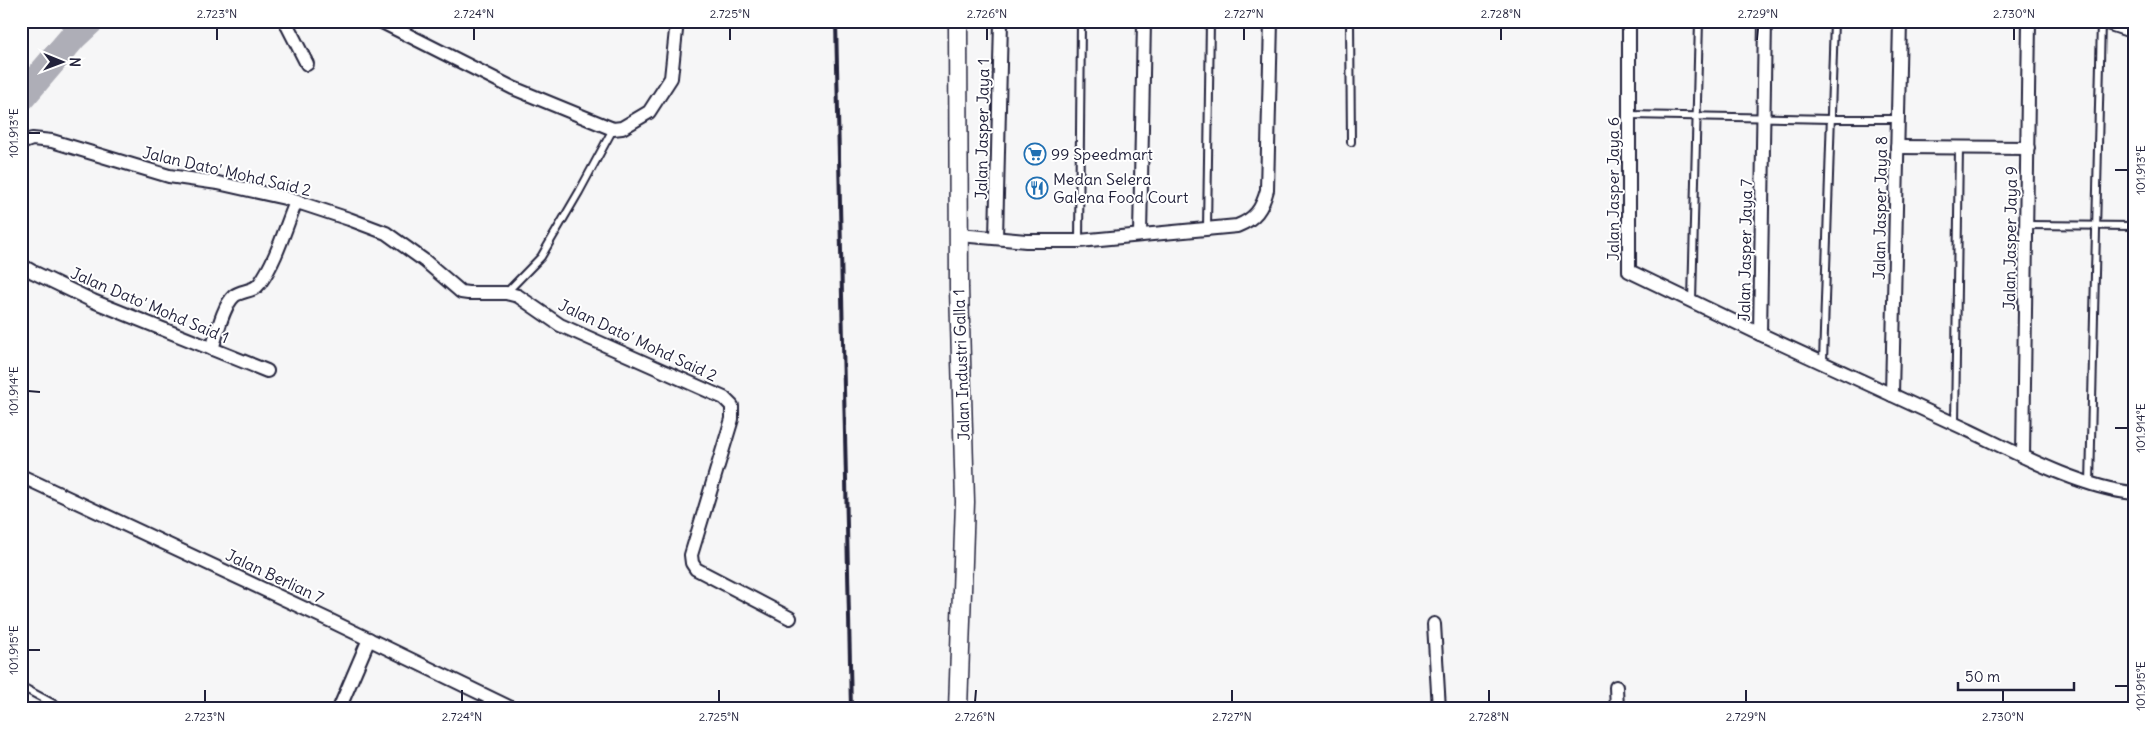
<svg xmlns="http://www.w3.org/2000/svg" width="2155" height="730" font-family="Delius,sans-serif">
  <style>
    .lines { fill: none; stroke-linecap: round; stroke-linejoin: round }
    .river { stroke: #aeaeb7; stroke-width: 28 }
    .lane-casing { stroke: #22223b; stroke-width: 10 }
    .street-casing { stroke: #22223b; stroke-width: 16 }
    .secondary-casing { stroke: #22223b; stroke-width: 21 }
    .lane { stroke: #fff; stroke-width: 6 }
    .street { stroke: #fff; stroke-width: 12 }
    .secondary { stroke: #fff; stroke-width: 18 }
    .rail { stroke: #22223b; stroke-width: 4 }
    .ticks { fill: none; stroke: #22223b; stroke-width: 2 }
    .labels { text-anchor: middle; stroke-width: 4; stroke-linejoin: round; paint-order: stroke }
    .street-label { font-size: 16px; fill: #22223b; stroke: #fff }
    .poi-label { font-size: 16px; fill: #22223b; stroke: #fff; text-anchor: start }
    .neatline { fill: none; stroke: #22223b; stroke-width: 2 }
    .ticks-label { font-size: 12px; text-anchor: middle; fill: #22223b }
  </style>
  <rect width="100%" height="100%" fill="#f6f6f7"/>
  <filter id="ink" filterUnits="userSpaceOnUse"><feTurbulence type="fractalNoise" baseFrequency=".02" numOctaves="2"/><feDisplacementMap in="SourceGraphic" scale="10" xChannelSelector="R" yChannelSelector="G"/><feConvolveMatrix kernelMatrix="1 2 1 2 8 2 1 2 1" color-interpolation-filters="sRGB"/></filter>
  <g filter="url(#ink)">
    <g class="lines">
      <path class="river" d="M21,98L74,36L90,21"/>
      <g class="lane-casing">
        <g id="lane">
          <path d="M1350,21L1351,142"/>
          <path d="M1629,115L1831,119H1898"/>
          <path d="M2027,225L2134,226"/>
          <path d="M1207,229L1210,21"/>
          <path d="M1079,241L1081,21"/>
          <path d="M506,293L541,257L579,192L613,129"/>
          <path d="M1692,301L1699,21"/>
          <path d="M1823,362L1834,21"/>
          <path d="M1955,424L1959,148"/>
          <path d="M2090,484L2101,21"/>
          <path d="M24,688L63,709"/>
        </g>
      </g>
      <g class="street-casing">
        <g id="street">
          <path d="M285,21L307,64"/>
          <path d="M380,21L513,88L613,129L622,128L649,112L671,78L677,21"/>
          <path d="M1629,21V271L1760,334"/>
          <path d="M1765,21L1760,334C1830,366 1899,398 1968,430C2016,453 2081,488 2134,493"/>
          <path d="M2101,21L2134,32"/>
          <path d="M21,143L32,139L52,141L169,176L218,183L285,198L349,219L386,233L425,261L461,292L468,293H506L518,296L560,325L724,398L732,406V419L691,555L692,563L696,569L790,618"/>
          <path d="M1897,147L2028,148"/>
          <path d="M959,235L1026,241H1079L1237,226C1255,219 1262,209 1267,190L1271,21"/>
          <path d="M1140,235L1144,21"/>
          <path d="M996,238L1001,21"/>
          <path d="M21,265L33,272L93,301L267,371"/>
          <path d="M212,349C217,334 223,306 234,296C242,290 254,292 260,283C277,259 285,228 296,202"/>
          <path d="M1892,395L1900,21"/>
          <path d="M2023,456L2029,21"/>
          <path d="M21,476L329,620L513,709"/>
          <path d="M1434,624L1439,709"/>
          <path d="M1616,687L1617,709"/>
          <path d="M339,709L369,639"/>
        </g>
      </g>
      <g class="secondary-casing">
        <path id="secondary" d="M958,709L965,502L959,288L958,21"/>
      </g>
      <use href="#lane" class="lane"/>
      <use href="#street" class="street"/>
      <use href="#secondary" class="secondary"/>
      <path class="rail" d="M836,21L851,709"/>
    </g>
  </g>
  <path class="ticks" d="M217,40V28M474,40V28M730,40V28M987,40V28M1244,40V28M1501,40V28M1757,40L1758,28M2014,40V28M28,133H40M2115,170H2128M28,391L40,392M2115,428H2128M28,650H40M2115,686H2128M205,702V690M462,702V690M719,702V690M975,702L976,690M1232,702V690M1489,702V690M1746,702V690M2003,702V690"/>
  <defs>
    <g id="supermarket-ring" transform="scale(1.125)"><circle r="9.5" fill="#fff" stroke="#1f6fb2" stroke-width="1.5"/><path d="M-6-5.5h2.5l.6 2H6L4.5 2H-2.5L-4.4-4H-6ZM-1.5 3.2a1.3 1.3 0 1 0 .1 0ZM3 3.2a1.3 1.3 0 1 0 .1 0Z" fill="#1f6fb2"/></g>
    <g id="restaurant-ring" transform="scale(1.125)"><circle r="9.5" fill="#fff" stroke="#1f6fb2" stroke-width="1.5"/><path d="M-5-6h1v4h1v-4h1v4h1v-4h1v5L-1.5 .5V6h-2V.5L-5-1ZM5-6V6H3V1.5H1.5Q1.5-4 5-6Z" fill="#1f6fb2"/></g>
  </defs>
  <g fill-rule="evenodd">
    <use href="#supermarket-ring" x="1035" y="154"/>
    <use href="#restaurant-ring" x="1037" y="188"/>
  </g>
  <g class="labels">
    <g class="street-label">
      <text transform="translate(982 129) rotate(-89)" y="6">Jalan Jasper Jaya 1</text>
      <text transform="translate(227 171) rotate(13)" y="6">Jalan Dato' Mohd Said 2</text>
      <text transform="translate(1613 189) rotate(-90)" y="6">Jalan Jasper Jaya 6</text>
      <text transform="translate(1880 208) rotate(-89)" y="6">Jalan Jasper Jaya 8</text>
      <text transform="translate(2010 238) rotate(-89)" y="6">Jalan Jasper Jaya 9</text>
      <text transform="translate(1745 250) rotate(-89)" y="6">Jalan Jasper Jaya 7</text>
      <text transform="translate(150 305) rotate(23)" y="6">Jalan Dato' Mohd Said 1</text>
      <text transform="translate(638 340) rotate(25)" y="6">Jalan Dato' Mohd Said 2</text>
      <text transform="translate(961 365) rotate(-92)" y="6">Jalan Industri Galla 1</text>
      <text transform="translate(275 576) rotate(25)" y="6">Jalan Berlian 7</text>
    </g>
    <g class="poi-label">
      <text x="1051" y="160">99 Speedmart</text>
      <text x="1053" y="185">Medan Selera<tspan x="1053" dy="18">Galena Food Court</tspan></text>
    </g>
  </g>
  <rect width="2155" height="730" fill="none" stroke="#fff" stroke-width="55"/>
  <g transform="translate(62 62) rotate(91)" stroke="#ffffff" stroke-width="4" paint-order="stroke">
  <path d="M0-4L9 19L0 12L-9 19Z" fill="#22223b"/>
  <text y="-8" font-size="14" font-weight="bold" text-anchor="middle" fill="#22223b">N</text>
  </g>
  <path d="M1958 682v8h116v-8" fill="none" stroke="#22223b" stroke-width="2.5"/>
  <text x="1965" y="682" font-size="15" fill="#22223b" stroke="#ffffff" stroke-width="4" paint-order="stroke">50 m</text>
  <rect x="28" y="28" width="2100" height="674" class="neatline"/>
  <g class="ticks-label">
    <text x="217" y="18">2.723°N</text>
    <text x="474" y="18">2.724°N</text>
    <text x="730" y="18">2.725°N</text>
    <text x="987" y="18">2.726°N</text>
    <text x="1244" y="18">2.727°N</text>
    <text x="1501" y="18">2.728°N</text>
    <text x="1758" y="18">2.729°N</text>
    <text x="2014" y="18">2.730°N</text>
    <text transform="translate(14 133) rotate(-90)" y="4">101.913°E</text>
    <text transform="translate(2141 170) rotate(-90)" y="4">101.913°E</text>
    <text transform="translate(14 391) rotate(-90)" y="4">101.914°E</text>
    <text transform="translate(2141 428) rotate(-90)" y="4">101.914°E</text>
    <text transform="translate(14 650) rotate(-90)" y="4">101.915°E</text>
    <text transform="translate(2141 686) rotate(-90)" y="4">101.915°E</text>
    <text x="205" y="721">2.723°N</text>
    <text x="462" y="721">2.724°N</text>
    <text x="719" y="721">2.725°N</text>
    <text x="975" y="721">2.726°N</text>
    <text x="1232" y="721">2.727°N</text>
    <text x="1489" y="721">2.728°N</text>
    <text x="1746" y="721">2.729°N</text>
    <text x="2003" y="721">2.730°N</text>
  </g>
</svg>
